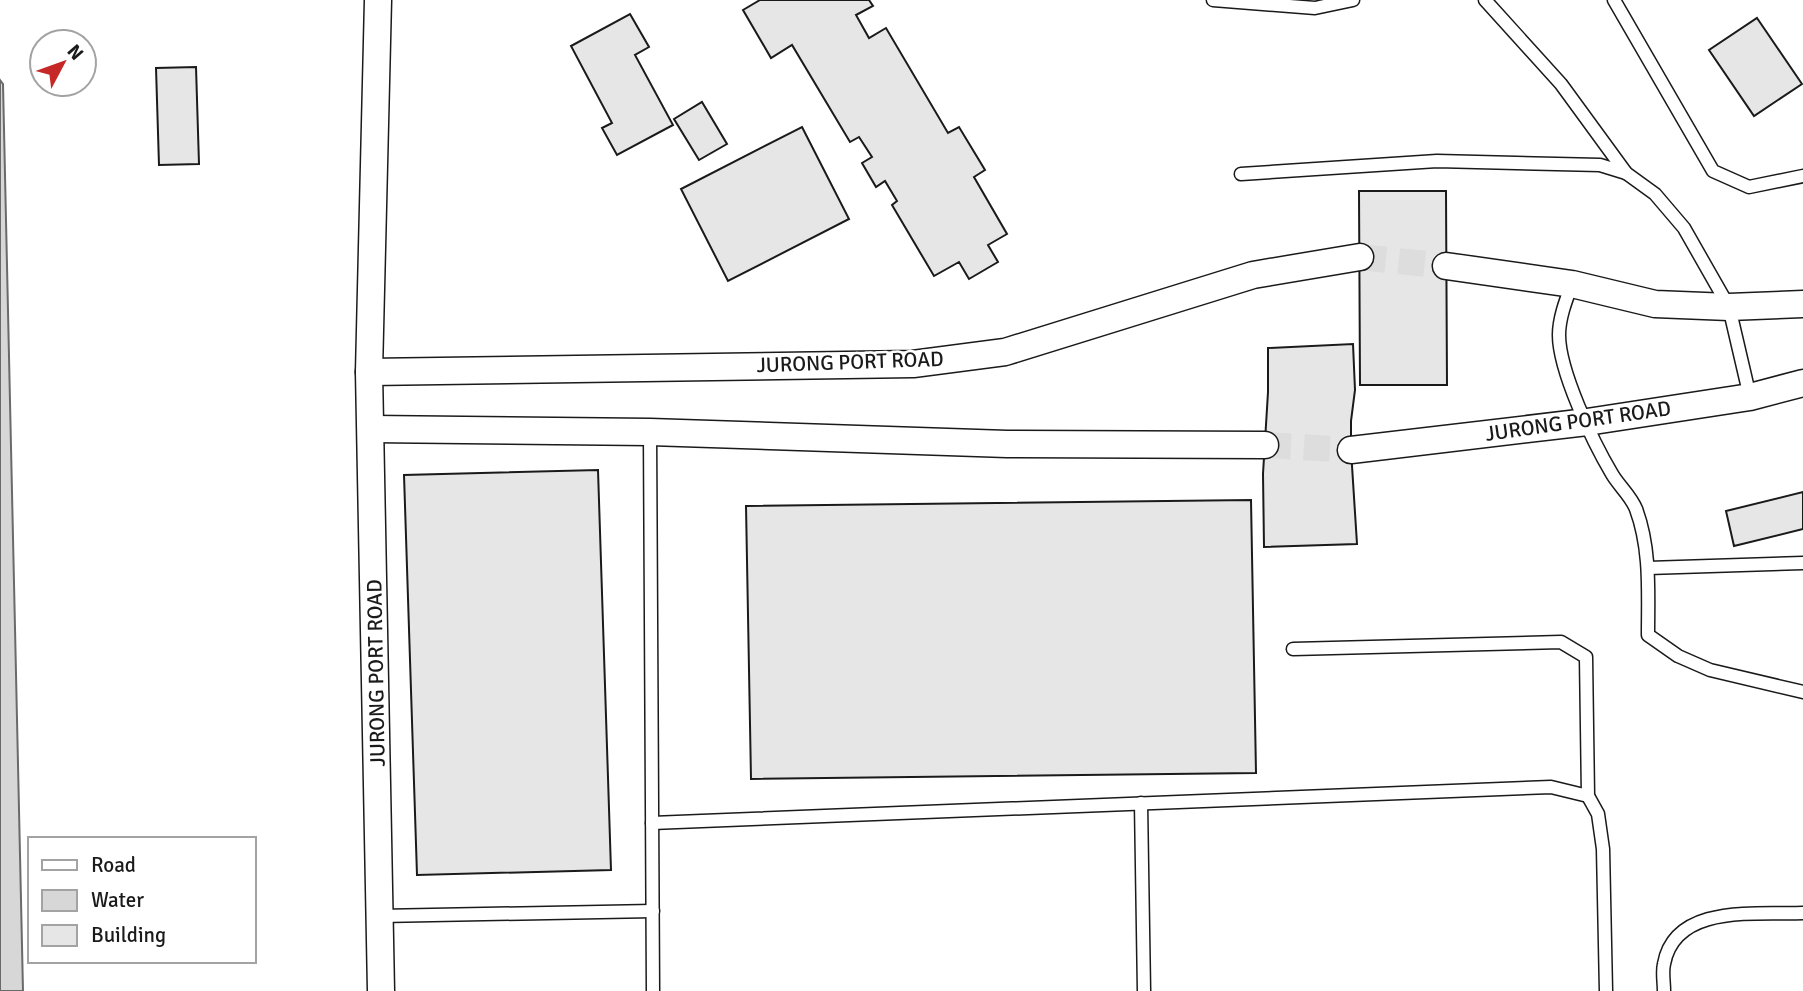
<svg xmlns="http://www.w3.org/2000/svg" width="1803" height="991" font-family="Signika,sans-serif">
  <style>
    .water { fill: #d7d7d7; stroke: #6a6a6a; stroke-width: 2 }
    .building { fill: #e6e6e6; stroke: #1a1a1a; stroke-width: 2 }
    .lines { fill: none; stroke-linecap: round; stroke-linejoin: round }
    .minor-tunnel { stroke: #ddd; stroke-width: 26; stroke-dasharray: 26 13; stroke-linecap: butt }
    .service-casing { stroke: #1a1a1a; stroke-width: 15 }
    .minor-casing { stroke: #1a1a1a; stroke-width: 29 }
    .service { stroke: #fff; stroke-width: 12 }
    .minor { stroke: #fff; stroke-width: 26 }
    .labels { text-anchor: middle; stroke-width: 5; stroke-linejoin: round; paint-order: stroke }
    .street-label { font-size: 21px; fill: #1a1a1a; stroke: #fff }
  </style>
  <rect width="100%" height="100%" fill="#fff"/>
  <path class="water" d="M0,80L3,84L23,991H0Z"/>
  <g class="building">
    <path d="M760,0H869L873,6L856,15L869,38L886,28L948,133L959,127L985,170L974,177L1007,234L988,245L998,262L969,279L959,262L934,276L892,205L897,201L885,181L876,187L862,163L872,157L859,137L850,142L792,45L771,58L743,10Z"/>
    <path d="M630,14L649,47L635,55L673,125L617,155L602,128L612,123L571,46Z"/>
    <path d="M1757,18L1802,84L1754,116L1709,50Z"/>
    <path d="M196,67L199,164L159,165L156,68Z"/>
    <path d="M702,102L727,144L699,160L674,119Z"/>
    <path d="M802,127L849,219L728,281L681,189Z"/>
    <path d="M1359,191H1446L1447,385H1360Z"/>
    <path d="M1353,344L1355,390L1351,421V450L1357,544L1264,547L1263,474L1268,392V348Z"/>
    <path d="M598,470L611,870L417,875L404,475Z"/>
    <path d="M1803,492V529L1734,546L1726,511Z"/>
    <path d="M1251,500L1256,773L751,779L746,506Z"/>
  </g>
  <g class="lines">
    <g class="minor-tunnel">
      <path d="M1360,257L1446,266"/>
      <path d="M1265,445L1351,450"/>
    </g>
    <g class="service-casing">
      <g id="service">
        <path d="M1213,0L1315,8L1353,0"/>
        <path d="M1485,0L1561,84L1626,173L1655,194L1684,228L1729,307L1750,397"/>
        <path d="M1614,0L1713,171L1749,187L1803,176"/>
        <path d="M1241,174L1437,161L1600,165L1626,173"/>
        <path d="M1572,284C1566,300 1559,318 1559,335C1559,371 1593,442 1612,474C1619,486 1631,496 1636,509C1651,549 1648,593 1648,635L1678,656L1710,670L1803,692"/>
        <path d="M650,432L653,991"/>
        <path d="M1648,568L1803,563"/>
        <path d="M1293,649L1561,642L1586,657L1588,796L1598,814L1603,849L1606,991"/>
        <path d="M1141,803L1144,991"/>
        <path d="M652,823L1551,787L1588,796"/>
        <path d="M380,916L653,911"/>
        <path d="M1664,991C1664,982 1662,972 1664,964C1675,903 1758,915 1803,913"/>
      </g>
    </g>
    <g class="minor-casing">
      <g id="minor">
        <path d="M378,0L369,372L381,991"/>
        <path d="M1446,266L1572,284L1655,304L1729,307L1803,304"/>
        <path d="M369,372L913,364L1005,352L1253,275L1360,257"/>
        <path d="M372,429L650,432L1007,444L1265,445"/>
        <path d="M1351,450L1587,422L1750,397L1803,383"/>
      </g>
    </g>
    <use href="#service" class="service"/>
    <use href="#minor" class="minor"/>
  </g>
  <g class="labels">
    <g class="street-label">
      <text transform="translate(850 362) rotate(-2)" y="7">JURONG PORT ROAD</text>
      <text transform="translate(1578 421) rotate(-8)" y="7">JURONG PORT ROAD</text>
      <text transform="translate(376 673) rotate(-91)" y="7">JURONG PORT ROAD</text>
    </g>
  </g>
  <rect x="28" y="837" width="228" height="126" fill="#ffffff" stroke="#a3a3a3" stroke-width="2"/>
  <rect x="42" y="860" width="35" height="10" fill="#ffffff" stroke="#a3a3a3" stroke-width="2"/>
  <text x="91" y="872" font-size="21" fill="#1a1a1a">Road</text>
  <rect x="42" y="890" width="35" height="21" fill="#d7d7d7" stroke="#a3a3a3" stroke-width="2"/>
  <text x="91" y="907" font-size="21" fill="#1a1a1a">Water</text>
  <rect x="42" y="925" width="35" height="21" fill="#e6e6e6" stroke="#a3a3a3" stroke-width="2"/>
  <text x="91" y="942" font-size="21" fill="#1a1a1a">Building</text>
  <g transform="translate(63 63) rotate(49)"><circle r="33" fill="#ffffff" stroke="#a3a3a3" stroke-width="2"/>
  <path d="M0-5L12 26L0 18L-12 26Z" fill="#c62828"/>
  <text y="-10" font-size="19" font-weight="bold" text-anchor="middle" fill="#1a1a1a">N</text>
  </g>
</svg>
